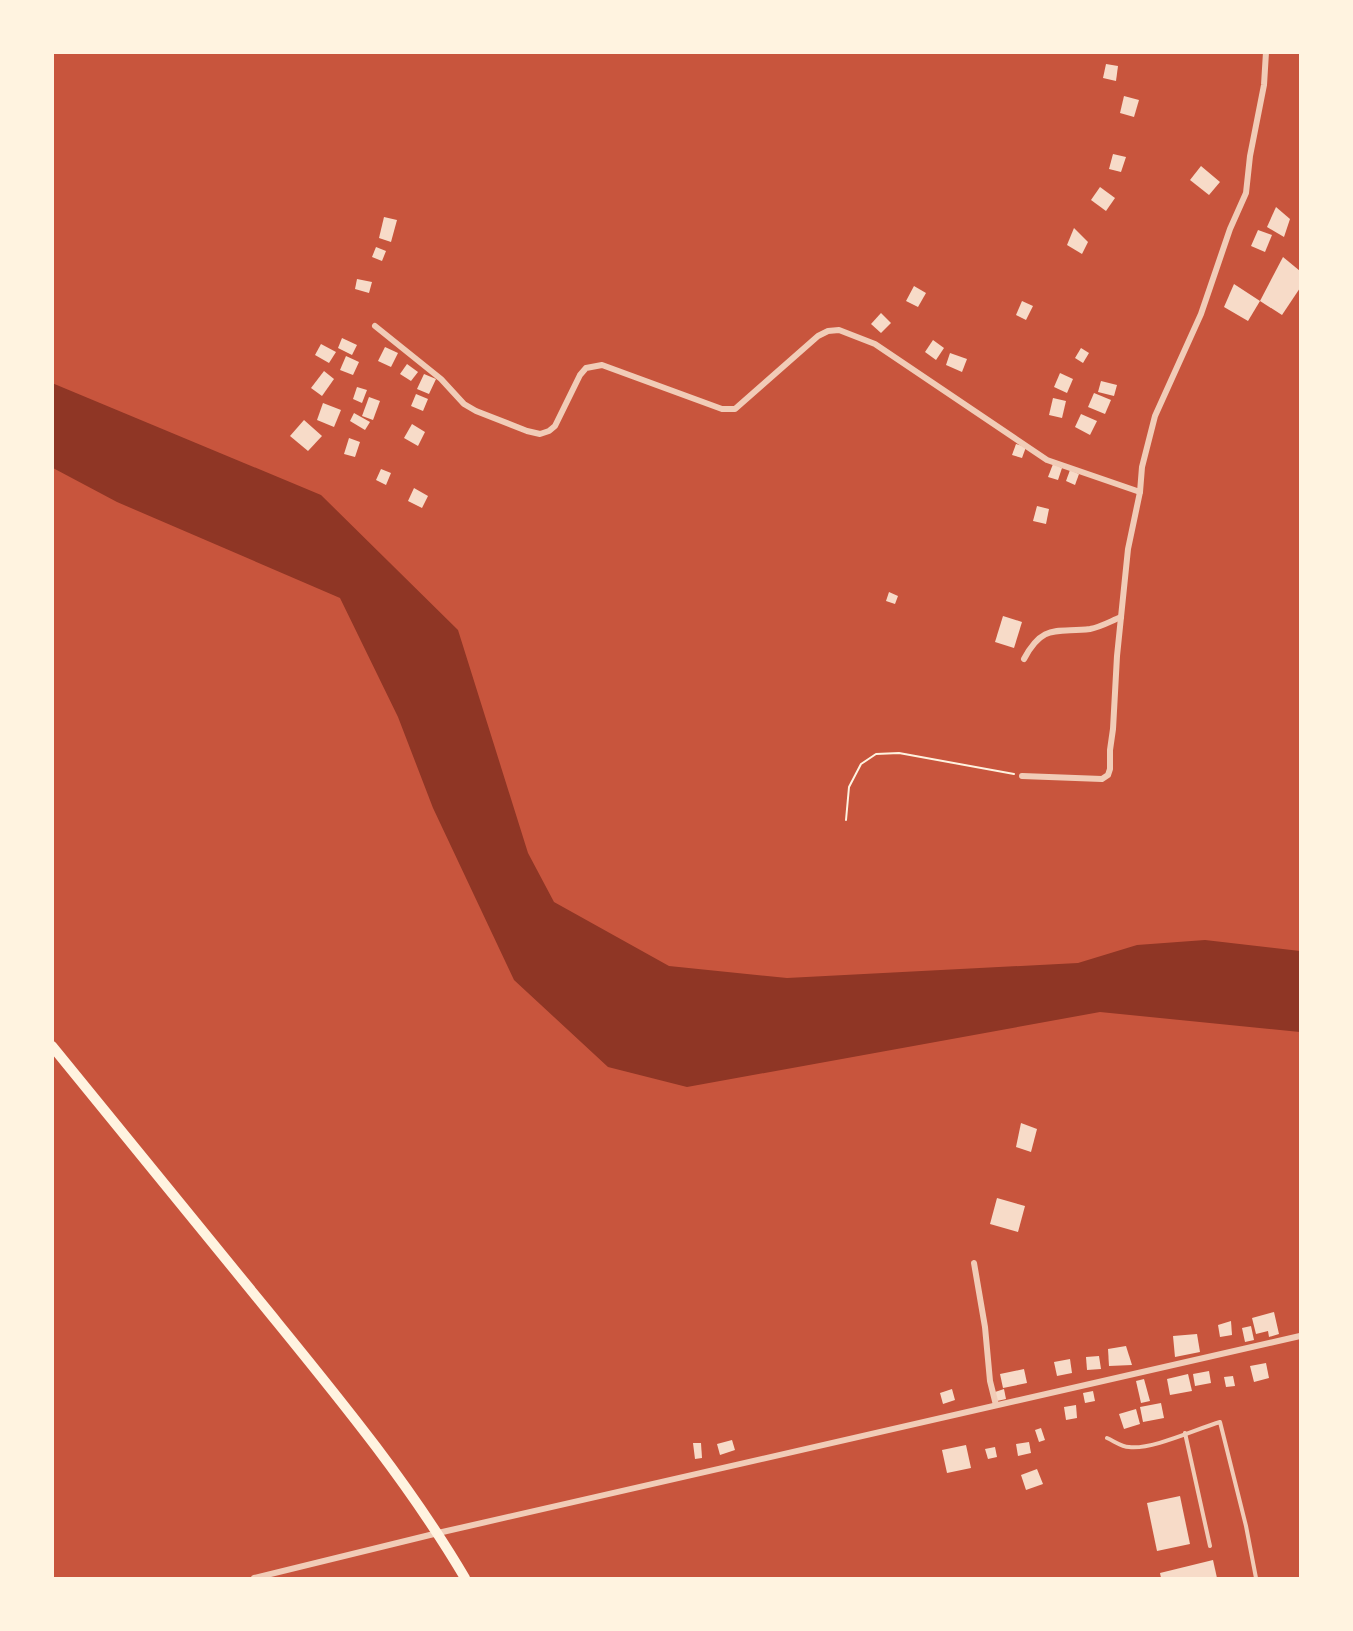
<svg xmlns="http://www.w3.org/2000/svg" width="1353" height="1631" font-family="'PT Sans',sans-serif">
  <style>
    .water { fill: #8f3625 }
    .building { fill: #f7dbc8 }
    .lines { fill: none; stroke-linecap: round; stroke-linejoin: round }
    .path { stroke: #fff3e0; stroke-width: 2 }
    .service { stroke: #f1ccb7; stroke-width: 4 }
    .minor { stroke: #f1ccb7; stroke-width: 6 }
    .secondary { stroke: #fff3e0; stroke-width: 10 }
  </style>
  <rect width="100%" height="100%" fill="#c8553d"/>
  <path class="water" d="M52,383L321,495L458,630L528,853L554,902L669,966L787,978L1078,963L1137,945L1205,940L1300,951V1032L1100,1012L687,1087L608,1067L514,980L433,808L398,717L340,598L117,502L53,468Z"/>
  <g class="building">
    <path d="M1106,64L1118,66L1116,81L1103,78Z"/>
    <path d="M1124,96L1139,100L1134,117L1120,113Z"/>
    <path d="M1113,154L1126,157L1121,172L1109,169Z"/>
    <path d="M1201,166L1220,182L1209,195L1190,180Z"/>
    <path d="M1100,187L1115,198L1106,211L1091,200Z"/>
    <path d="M1276,207L1290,219L1284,237L1267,227Z"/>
    <path d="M384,217L397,220L391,242L379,238Z"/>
    <path d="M1074,228L1088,242L1082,254L1067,245Z"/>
    <path d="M1258,230L1272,235L1265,252L1251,246Z"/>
    <path d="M376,247L386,251L382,261L372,257Z"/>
    <path d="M1283,257L1300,271V288L1282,315L1260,301Z"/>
    <path d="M357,279L372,282L369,293L355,289Z"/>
    <path d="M1234,284L1260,301L1248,321L1224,307Z"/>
    <path d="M914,286L926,293L918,307L906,301Z"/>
    <path d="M1022,301L1033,306L1026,320L1016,315Z"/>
    <path d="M881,313L891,323L881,333L871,324Z"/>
    <path d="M342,338L357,345L352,355L338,348Z"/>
    <path d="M933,340L944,348L936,360L925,352Z"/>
    <path d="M321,344L336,352L329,363L315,355Z"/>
    <path d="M385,347L398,353L391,367L378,361Z"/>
    <path d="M1081,348L1089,353L1083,363L1075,358Z"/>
    <path d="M950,353L967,359L962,372L946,365Z"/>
    <path d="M346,356L359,362L353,375L340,370Z"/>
    <path d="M407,364L418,372L411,381L400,374Z"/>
    <path d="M324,371L334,379L322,396L311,388Z"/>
    <path d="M1060,373L1073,379L1067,393L1054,387Z"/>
    <path d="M424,374L436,379L429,394L417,389Z"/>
    <path d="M1101,381L1117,385L1114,396L1098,392Z"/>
    <path d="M357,387L367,390L362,403L353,399Z"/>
    <path d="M1094,393L1111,400L1105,414L1088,407Z"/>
    <path d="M416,394L428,399L423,411L411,406Z"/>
    <path d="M369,397L380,401L373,420L362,416Z"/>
    <path d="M1053,398L1066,401L1062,418L1049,415Z"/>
    <path d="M323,403L341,410L334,427L317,420Z"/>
    <path d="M354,413L370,422L365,430L350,421Z"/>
    <path d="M1081,414L1097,421L1090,435L1075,427Z"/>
    <path d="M304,420L322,436L308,451L290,436Z"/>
    <path d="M412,424L425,432L418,446L404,438Z"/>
    <path d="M349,438L360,442L355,457L344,454Z"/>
    <path d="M1016,444L1026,447L1022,458L1012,455Z"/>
    <path d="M1053,464L1062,468L1058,480L1048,477Z"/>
    <path d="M381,469L391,473L386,485L376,480Z"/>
    <path d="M1070,470L1079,474L1075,485L1066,481Z"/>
    <path d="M414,488L428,496L422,508L408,501Z"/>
    <path d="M1037,506L1049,509L1046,524L1033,521Z"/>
    <path d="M889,592L898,596L895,604L886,601Z"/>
    <path d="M1003,616L1022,622L1014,648L995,642Z"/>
    <path d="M1021,1123L1037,1129L1031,1152L1016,1147Z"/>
    <path d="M997,1198L1025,1206L1018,1232L990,1224Z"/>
    <path d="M1274,1312L1279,1334L1269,1337L1268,1331L1256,1334L1252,1318Z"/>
    <path d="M1231,1321L1232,1335L1220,1337L1218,1325Z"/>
    <path d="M1251,1326L1254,1340L1245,1342L1242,1328Z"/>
    <path d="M1197,1334L1200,1352L1175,1357L1173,1336Z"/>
    <path d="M1126,1346L1132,1365L1109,1366L1108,1349Z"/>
    <path d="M1099,1356L1101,1369L1087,1370L1086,1357Z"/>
    <path d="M1070,1359L1072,1373L1057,1376L1054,1362Z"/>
    <path d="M1266,1363L1269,1378L1254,1382L1250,1366Z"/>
    <path d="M1024,1369L1027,1383L1003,1388L1000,1374Z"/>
    <path d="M1209,1371L1211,1383L1195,1386L1193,1374Z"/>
    <path d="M1188,1374L1192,1391L1170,1395L1167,1379Z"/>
    <path d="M1233,1376L1235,1386L1226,1387L1224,1377Z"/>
    <path d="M1144,1379L1150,1401L1141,1403L1136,1381Z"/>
    <path d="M952,1389L955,1400L943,1404L940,1393Z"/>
    <path d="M1004,1389L1006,1399L997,1401L995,1392Z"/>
    <path d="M1093,1391L1095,1401L1085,1403L1083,1393Z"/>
    <path d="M1161,1403L1164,1418L1143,1422L1140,1407Z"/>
    <path d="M1076,1405L1077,1418L1066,1420L1064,1407Z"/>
    <path d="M1136,1409L1140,1424L1124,1429L1119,1414Z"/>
    <path d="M1041,1428L1045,1440L1039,1442L1035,1430Z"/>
    <path d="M732,1440L735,1450L720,1455L717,1444Z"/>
    <path d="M1029,1442L1031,1453L1018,1456L1016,1444Z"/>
    <path d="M693,1443H701L702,1458L695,1459Z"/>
    <path d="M966,1445L971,1468L947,1473L942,1450Z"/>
    <path d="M995,1447L997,1457L988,1459L985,1449Z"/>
    <path d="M1037,1469L1043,1484L1026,1490L1021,1475Z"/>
    <path d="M1180,1496L1190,1544L1157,1551L1147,1503Z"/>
    <path d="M1213,1560L1217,1578H1161L1160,1573Z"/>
  </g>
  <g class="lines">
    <path class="path" d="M846,820L849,787L861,764L876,754L899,753L1014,774"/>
    <g class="service">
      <path d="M1185,1433L1210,1546"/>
      <path d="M1107,1438C1114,1441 1122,1447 1129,1447C1152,1450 1196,1429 1220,1422L1246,1526L1256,1578"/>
    </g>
    <g class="minor">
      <path d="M375,326L441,379L464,404L476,411L527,431L540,434L549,431L555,426L580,375L586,368L602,365L722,409H735L818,336L828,331L839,330L875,344L1047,460L1140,492L1142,467L1155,416L1201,314L1230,229L1246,193L1250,156L1264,85L1266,52"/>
      <path d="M1024,659C1043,623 1057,633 1090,629C1101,627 1111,621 1121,617"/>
      <path d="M1022,776L1102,779L1108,775L1110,769V750L1113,729L1117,656L1128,549L1140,492"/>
      <path d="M974,1263L985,1327L990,1381L996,1405"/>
      <path d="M254,1578L438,1533L1300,1336"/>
    </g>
    <path class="secondary" d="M52,1046C124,1134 196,1223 268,1311C338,1397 409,1483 465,1578"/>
  </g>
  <rect width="1353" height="1631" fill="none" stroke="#fff3e0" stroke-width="108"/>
</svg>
